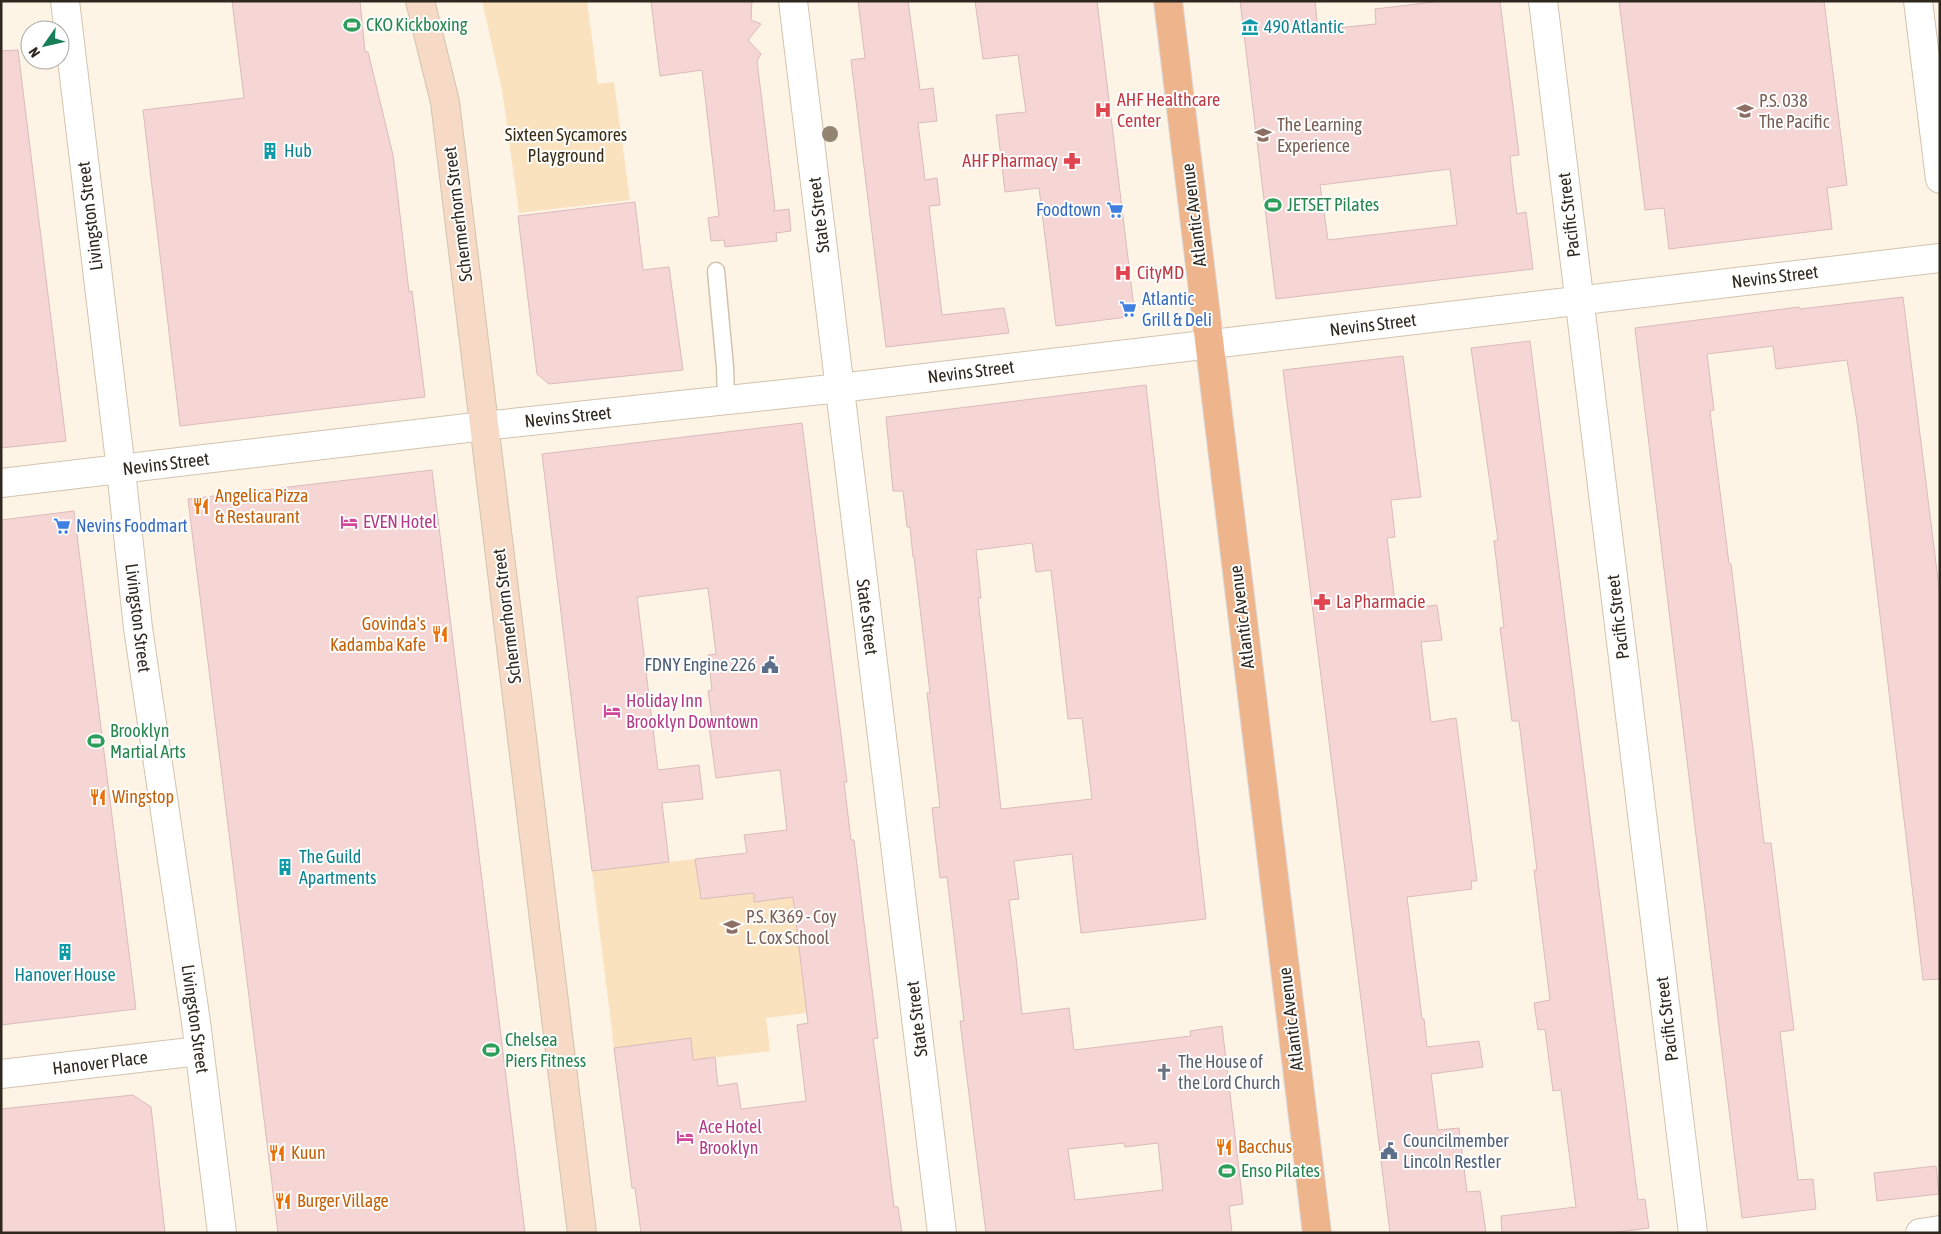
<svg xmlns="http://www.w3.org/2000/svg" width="1941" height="1234" font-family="'Asap Condensed',sans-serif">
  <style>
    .green { fill: #fae2be }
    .building { fill: #f6d6d5; stroke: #dabbbb; fill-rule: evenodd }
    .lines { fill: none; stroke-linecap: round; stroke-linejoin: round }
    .service-casing { stroke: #d2c3ad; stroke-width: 19 }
    .minor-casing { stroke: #d2c3ad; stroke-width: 30 }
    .secondary-casing { stroke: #d2c3ad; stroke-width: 30 }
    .primary-casing { stroke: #d9d8d7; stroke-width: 30 }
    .service { stroke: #fff; stroke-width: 16 }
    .minor { stroke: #fff; stroke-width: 28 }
    .secondary { stroke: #f6dac5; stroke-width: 28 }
    .primary { stroke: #eeb58c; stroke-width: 28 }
    .tree { fill: #928571 }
    .labels { text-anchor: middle; stroke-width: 4; stroke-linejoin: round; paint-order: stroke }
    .leisure-label { font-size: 18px; fill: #27864d; stroke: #fff; text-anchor: start }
    .culture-label { font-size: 18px; fill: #0d838f; stroke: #fff; text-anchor: start }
    .health-label { font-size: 18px; fill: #be3a42; stroke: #fff; text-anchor: start }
    .education-label { font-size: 18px; fill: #785e54; stroke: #fff; text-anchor: start }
    .park-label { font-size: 18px; fill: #3a2b12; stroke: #fff }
    .shop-label { font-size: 18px; fill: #366cbe; stroke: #fff; text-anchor: start }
    .street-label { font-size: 18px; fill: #2e281f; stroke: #fff }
    .food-label { font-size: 18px; fill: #c56008; stroke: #fff; text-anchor: start }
    .hotel-label { font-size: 18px; fill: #b23c85; stroke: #fff; text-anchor: start }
    .service-label { font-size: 18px; fill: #4e5e75; stroke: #fff; text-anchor: end }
    .worship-label { font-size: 18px; fill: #5b616d; stroke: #fff; text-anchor: start }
  </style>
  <rect width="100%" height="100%" fill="#fef4e6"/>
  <g class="green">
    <path d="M482,1H587L598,84L614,82L630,200L519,213L502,90Z"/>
    <path d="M695,859L701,899L754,893V901L793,897L807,1013L766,1018L770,1051L693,1060L690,1038L614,1048L592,871Z"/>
  </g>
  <g class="building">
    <path d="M232,1H360L365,52H368L393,155L409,292L412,291L425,397L180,426L143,110L244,98Z"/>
    <path d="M651,1H752L751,20L761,24L748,40L761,54L757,61L775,209L773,211L789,209L791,231L776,233L777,241L725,247L724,240L711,241L708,218L719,216L702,70L660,76Z"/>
    <path d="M858,1H908L920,90L933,88L937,121L918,123L925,180L937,178L940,205L929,206L942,315L1004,308L1009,333L886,347L851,60L865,58Z"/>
    <path d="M975,1H1097L1135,316L1056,326L1039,188L1005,192L996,115L1026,112L1018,55L983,59Z"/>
    <path d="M1240,1H1315L1318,30L1376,24L1375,9L1441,1H1500L1519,155L1510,156L1513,185L1517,214L1526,212L1533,269L1276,299ZM1450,169L1457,225L1328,240L1320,185Z"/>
    <path d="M1619,1H1824L1847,185L1827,188L1832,229L1669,249L1664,208L1645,210Z"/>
    <path d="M18,50L66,441L1,448V51Z"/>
    <path d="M635,202L643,270L669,267L683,370L549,384L537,374L518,216Z"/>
    <path d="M1903,297L1940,596V979L1923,980L1857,421L1847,360L1776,369L1773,346L1707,354L1714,410L1710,411L1729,564H1731L1737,614L1764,843H1771L1794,1030L1780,1032L1798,1180L1813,1179L1816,1209L1742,1218L1635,328L1799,307L1800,309Z"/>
    <path d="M1530,341L1638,1200L1645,1199L1649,1228L1611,1233H1502L1501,1216L1576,1207L1561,1090L1553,1091L1545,1029L1538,1030L1534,1003L1550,1000L1534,870H1537L1519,721H1512L1500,628L1504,627L1494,541L1498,540L1471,348Z"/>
    <path d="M1403,356L1421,497L1391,500L1395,537L1387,538L1396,610L1437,605L1442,640L1421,642L1431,722L1456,718L1477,881H1471L1472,889L1407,897L1422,1019H1424L1427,1047L1479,1041L1483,1067L1431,1074L1438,1130L1459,1128L1467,1192L1480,1191L1486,1233H1390L1283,370Z"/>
    <path d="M1146,385L1206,919L1081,933L1072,854L1014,861L1019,899L1009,900L1016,957L1022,1014L1069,1008L1074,1050L1191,1036L1190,1031L1222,1026L1243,1204L1229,1206L1232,1233H986L960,1021H964L947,877L940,878L932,808L940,807L927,693H930L914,557H913L910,527H907L903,491H893L886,417ZM1032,543L1036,572L1051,570L1068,719L1082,718L1092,799L1001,809L978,598H981L976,550ZM1124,1143L1125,1147L1158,1143L1163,1190L1075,1200L1068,1149Z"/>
    <path d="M802,423L847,782H844L851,840H854L878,1038L873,1039L877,1067L894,1207H898L902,1233H641L635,1188H632L614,1048L691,1038L693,1060L715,1057L718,1086L737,1083L741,1109L806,1101L797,1025L808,1023L793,897L754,902V893L701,899L695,859L747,853L744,835L787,830L780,770L716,778L709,726H713L708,691L712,690L708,655L716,654L708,588L637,597L658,770L699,765L703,799L662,803L669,862L592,871L542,454Z"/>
    <path d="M432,470L525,1233H278L188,499Z"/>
    <path d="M74,511L136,1009L1,1025V520Z"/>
    <path d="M133,1095L151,1107L165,1233H1V1109Z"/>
    <path d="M1936,1166L1939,1194L1877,1201L1874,1173Z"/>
  </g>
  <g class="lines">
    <g class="service-casing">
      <path id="service" d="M716,271L725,367L726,400"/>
    </g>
    <g class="minor-casing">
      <g id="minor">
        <path d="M65,1L121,470L138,628L196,1022L222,1233"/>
        <path d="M793,1L942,1233"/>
        <path d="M1543,1L1693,1233"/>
        <path d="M1918,1L1940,179"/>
        <path d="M1,483L484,426L840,388L1940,258"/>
        <path d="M1,1074L199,1051"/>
        <path d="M1920,1233L1940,1230"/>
      </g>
    </g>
    <g class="secondary-casing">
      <path id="secondary" d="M420,1L445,102L582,1233"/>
    </g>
    <g class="primary-casing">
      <path id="primary" d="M1168,1L1317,1233"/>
    </g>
    <use href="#service" class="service"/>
    <use href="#minor" class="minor"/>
    <use href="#secondary" class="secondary"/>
    <use href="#primary" class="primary"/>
  </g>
  <circle class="tree" cx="830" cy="134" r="8"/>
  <defs>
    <g id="stadium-bare" transform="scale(1.35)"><path d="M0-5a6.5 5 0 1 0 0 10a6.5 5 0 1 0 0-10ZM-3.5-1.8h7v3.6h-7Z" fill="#2e9e5b" stroke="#fff" stroke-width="2.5" paint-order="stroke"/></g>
    <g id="museum-bare" transform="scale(1.35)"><path d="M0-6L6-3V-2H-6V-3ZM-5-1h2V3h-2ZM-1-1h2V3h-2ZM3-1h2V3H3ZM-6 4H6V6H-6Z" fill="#0f9aa8" stroke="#fff" stroke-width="2.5" paint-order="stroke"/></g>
    <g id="hospital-bare" transform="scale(1.35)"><path d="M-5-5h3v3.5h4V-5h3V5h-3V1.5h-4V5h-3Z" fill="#e0444e" stroke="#fff" stroke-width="2.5" paint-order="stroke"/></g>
    <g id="school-bare" transform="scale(1.35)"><path d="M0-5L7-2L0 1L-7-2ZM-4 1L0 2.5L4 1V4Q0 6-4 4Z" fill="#8d6e63" stroke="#fff" stroke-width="2.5" paint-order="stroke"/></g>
    <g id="building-bare" transform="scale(1.35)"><path d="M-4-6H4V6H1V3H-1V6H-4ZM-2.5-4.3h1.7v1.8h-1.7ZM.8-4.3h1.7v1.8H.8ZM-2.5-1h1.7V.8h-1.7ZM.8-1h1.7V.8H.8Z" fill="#0f9aa8" stroke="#fff" stroke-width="2.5" paint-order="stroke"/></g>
    <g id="pharmacy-bare" transform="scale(1.35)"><path d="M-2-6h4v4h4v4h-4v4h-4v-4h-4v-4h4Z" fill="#e0444e" stroke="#fff" stroke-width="2.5" paint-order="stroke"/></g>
    <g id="supermarket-bare" transform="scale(1.35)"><path d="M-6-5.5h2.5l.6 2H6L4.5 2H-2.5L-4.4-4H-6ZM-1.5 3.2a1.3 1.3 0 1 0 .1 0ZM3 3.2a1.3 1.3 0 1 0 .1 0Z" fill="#3f7fe0" stroke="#fff" stroke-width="2.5" paint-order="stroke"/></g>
    <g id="restaurant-bare" transform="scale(1.35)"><path d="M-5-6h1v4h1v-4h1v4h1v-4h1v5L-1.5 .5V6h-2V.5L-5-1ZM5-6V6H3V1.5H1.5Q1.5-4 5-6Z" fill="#e8710a" stroke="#fff" stroke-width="2.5" paint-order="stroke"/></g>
    <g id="hotel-bare" transform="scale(1.35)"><path d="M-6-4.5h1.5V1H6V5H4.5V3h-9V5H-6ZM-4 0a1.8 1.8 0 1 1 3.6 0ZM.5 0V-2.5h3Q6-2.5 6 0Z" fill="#d1479c" stroke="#fff" stroke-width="2.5" paint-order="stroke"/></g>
    <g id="civic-bare" transform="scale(1.35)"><path d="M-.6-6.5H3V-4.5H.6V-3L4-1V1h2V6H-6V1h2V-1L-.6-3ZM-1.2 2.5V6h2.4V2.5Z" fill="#5c6f8a" stroke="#fff" stroke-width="2.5" paint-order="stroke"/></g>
    <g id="church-bare" transform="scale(1.35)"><path d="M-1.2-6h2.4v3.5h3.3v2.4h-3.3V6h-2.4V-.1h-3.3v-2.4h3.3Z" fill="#6b7280" stroke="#fff" stroke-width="2.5" paint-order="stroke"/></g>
  </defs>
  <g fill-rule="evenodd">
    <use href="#stadium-bare" x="352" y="25"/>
    <use href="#museum-bare" x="1250" y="27"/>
    <use href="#hospital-bare" x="1103" y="110"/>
    <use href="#school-bare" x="1745" y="111"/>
    <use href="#school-bare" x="1263" y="135"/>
    <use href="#building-bare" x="270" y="151"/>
    <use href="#pharmacy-bare" x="1072" y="161"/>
    <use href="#stadium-bare" x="1273" y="205"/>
    <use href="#supermarket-bare" x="1115" y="210"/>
    <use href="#hospital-bare" x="1123" y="273"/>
    <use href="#supermarket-bare" x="1128" y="309"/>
    <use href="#restaurant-bare" x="201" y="506"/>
    <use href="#hotel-bare" x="349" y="522"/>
    <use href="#supermarket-bare" x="62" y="526"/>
    <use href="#pharmacy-bare" x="1322" y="602"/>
    <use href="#restaurant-bare" x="440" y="634"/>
    <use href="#civic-bare" x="770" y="665"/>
    <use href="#hotel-bare" x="612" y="711"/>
    <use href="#stadium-bare" x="96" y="741"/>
    <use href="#restaurant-bare" x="98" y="797"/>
    <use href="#building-bare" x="285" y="867"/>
    <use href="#school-bare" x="732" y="927"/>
    <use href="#building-bare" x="65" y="952"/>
    <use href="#stadium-bare" x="491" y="1050"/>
    <use href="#church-bare" x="1164" y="1072"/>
    <use href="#hotel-bare" x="685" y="1137"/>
    <use href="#restaurant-bare" x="1224" y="1147"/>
    <use href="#civic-bare" x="1389" y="1151"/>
    <use href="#restaurant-bare" x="277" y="1153"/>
    <use href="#stadium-bare" x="1227" y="1171"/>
    <use href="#restaurant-bare" x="283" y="1201"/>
  </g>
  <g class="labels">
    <g class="leisure-label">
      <text x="366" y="31">CKO Kickboxing</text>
      <text x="1287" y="211">JETSET Pilates</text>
      <text x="110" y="737">Brooklyn<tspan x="110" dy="21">Martial Arts</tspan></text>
      <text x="505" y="1046">Chelsea<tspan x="505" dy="21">Piers Fitness</tspan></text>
      <text x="1241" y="1177">Enso Pilates</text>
    </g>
    <g class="culture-label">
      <text x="1264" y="33">490 Atlantic</text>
      <text x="284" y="157">Hub</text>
      <text x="299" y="863">The Guild<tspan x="299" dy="21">Apartments</tspan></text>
      <text x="65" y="981" text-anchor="middle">Hanover House</text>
    </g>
    <g class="health-label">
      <text x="1117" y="106">AHF Healthcare<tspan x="1117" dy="21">Center</tspan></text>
      <text x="1058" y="167" text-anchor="end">AHF Pharmacy</text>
      <text x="1137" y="279">CityMD</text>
      <text x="1336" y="608">La Pharmacie</text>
    </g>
    <g class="education-label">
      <text x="1759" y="107">P.S. 038<tspan x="1759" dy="21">The Pacific</tspan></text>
      <text x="1277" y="131">The Learning<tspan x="1277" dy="21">Experience</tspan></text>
      <text x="746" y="923">P.S. K369 - Coy<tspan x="746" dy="21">L. Cox School</tspan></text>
    </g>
    <g class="park-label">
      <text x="566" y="141">Sixteen Sycamores<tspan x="566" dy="21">Playground</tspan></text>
    </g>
    <g class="shop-label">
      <text x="1101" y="216" text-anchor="end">Foodtown</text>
      <text x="1142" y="305">Atlantic<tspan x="1142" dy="21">Grill &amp; Deli</tspan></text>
      <text x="76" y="532">Nevins Foodmart</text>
    </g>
    <g class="street-label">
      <text transform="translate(458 214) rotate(-97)" y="6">Schermerhorn Street</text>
      <text transform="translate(819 215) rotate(-97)" y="6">State Street</text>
      <text transform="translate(1194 215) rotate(-97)" y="6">Atlantic Avenue</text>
      <text transform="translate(1569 215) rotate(-97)" y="6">Pacific Street</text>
      <text transform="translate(90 216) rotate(-97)" y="6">Livingston Street</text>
      <text transform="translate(1775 277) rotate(-7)" y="6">Nevins Street</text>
      <text transform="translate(1373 325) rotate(-7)" y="6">Nevins Street</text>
      <text transform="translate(971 372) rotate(-7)" y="6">Nevins Street</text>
      <text transform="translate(568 417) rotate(-6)" y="6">Nevins Street</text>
      <text transform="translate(166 464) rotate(-7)" y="6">Nevins Street</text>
      <text transform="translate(507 616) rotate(-97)" y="6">Schermerhorn Street</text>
      <text transform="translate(867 617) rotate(83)" y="6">State Street</text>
      <text transform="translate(1242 617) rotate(-97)" y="6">Atlantic Avenue</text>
      <text transform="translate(1618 617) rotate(-97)" y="6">Pacific Street</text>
      <text transform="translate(138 618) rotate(83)" y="6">Livingston Street</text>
      <text transform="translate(195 1019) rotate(82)" y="6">Livingston Street</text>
      <text transform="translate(917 1019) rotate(-97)" y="6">State Street</text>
      <text transform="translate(1291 1019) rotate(-97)" y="6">Atlantic Avenue</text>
      <text transform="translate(1667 1019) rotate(-97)" y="6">Pacific Street</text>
      <text transform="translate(100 1063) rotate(-7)" y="6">Hanover Place</text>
    </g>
    <g class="food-label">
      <text x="215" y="502">Angelica Pizza<tspan x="215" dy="21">&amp; Restaurant</tspan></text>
      <text x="426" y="630" text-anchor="end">Govinda's<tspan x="426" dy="21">Kadamba Kafe</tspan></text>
      <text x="112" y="803">Wingstop</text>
      <text x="1238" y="1153">Bacchus</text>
      <text x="291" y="1159">Kuun</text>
      <text x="297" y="1207">Burger Village</text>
    </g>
    <g class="hotel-label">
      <text x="363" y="528">EVEN Hotel</text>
      <text x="626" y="707">Holiday Inn<tspan x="626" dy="21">Brooklyn Downtown</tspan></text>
      <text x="699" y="1133">Ace Hotel<tspan x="699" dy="21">Brooklyn</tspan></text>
    </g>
    <g class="service-label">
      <text x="756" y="671">FDNY Engine 226</text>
      <text x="1403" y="1147" text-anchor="start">Councilmember<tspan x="1403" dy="21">Lincoln Restler</tspan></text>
    </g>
    <g class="worship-label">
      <text x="1178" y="1068">The House of<tspan x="1178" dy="21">the Lord Church</tspan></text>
    </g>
  </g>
  <rect width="1941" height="1234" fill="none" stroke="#2e281f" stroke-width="5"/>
  <g transform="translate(45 45) rotate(236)"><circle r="24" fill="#ffffff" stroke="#aba9a5"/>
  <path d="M0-4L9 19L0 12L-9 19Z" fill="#177e57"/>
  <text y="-8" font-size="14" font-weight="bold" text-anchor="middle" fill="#2e281f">N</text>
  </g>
</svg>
